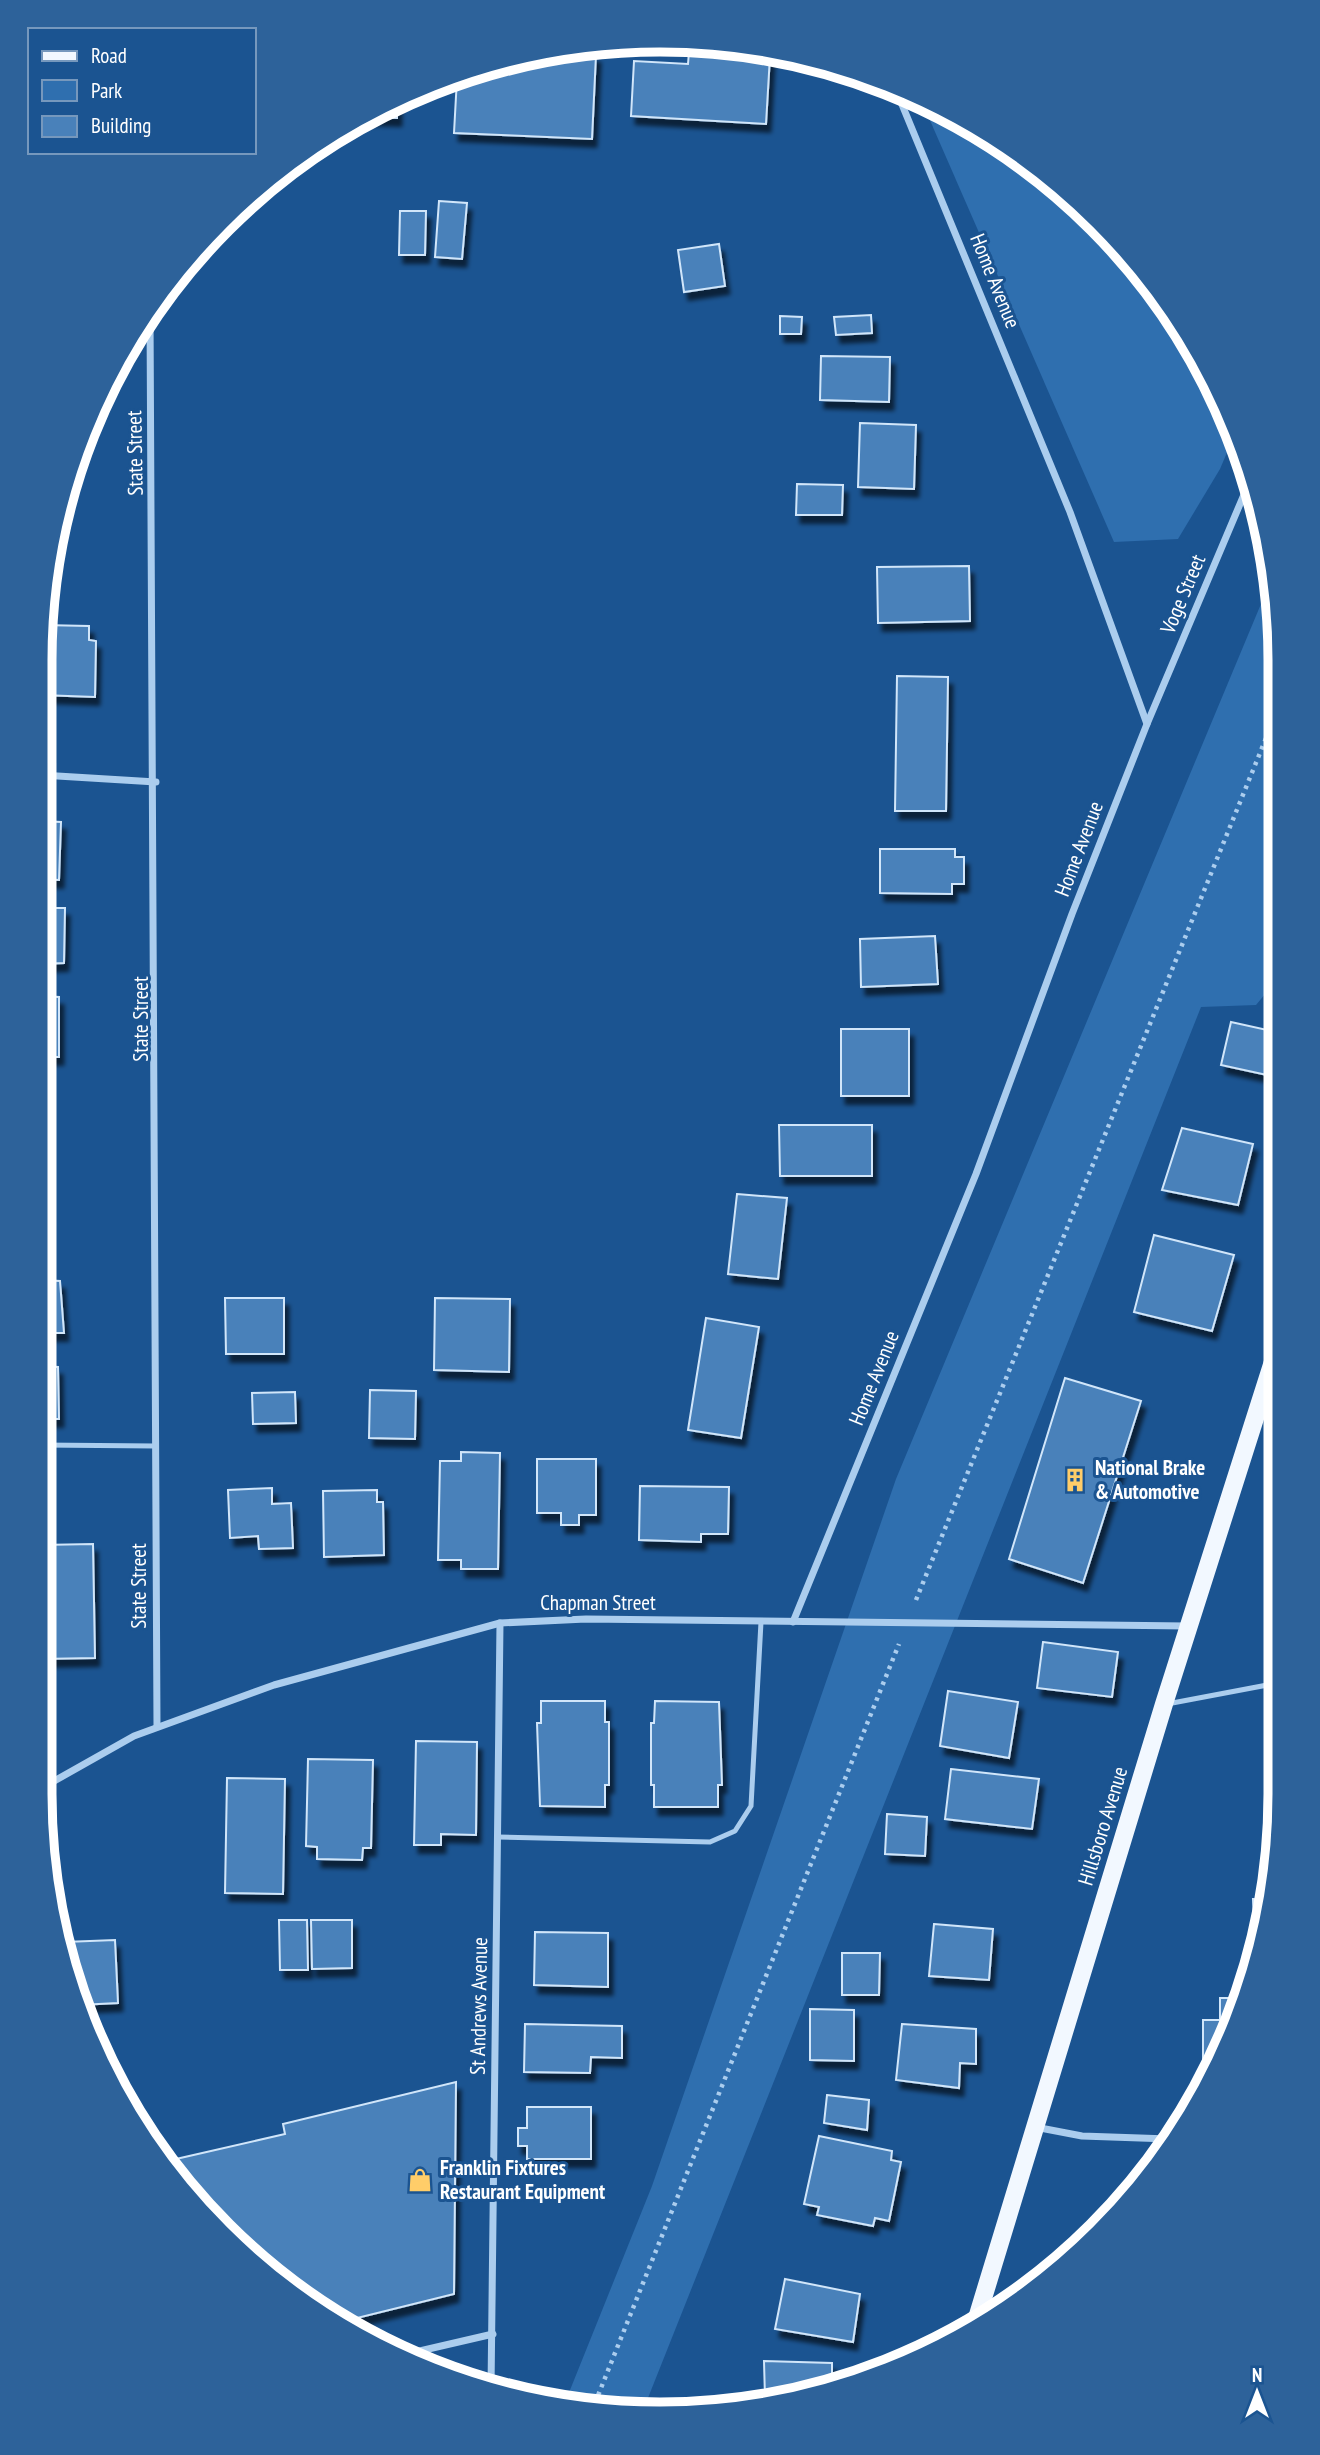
<svg xmlns="http://www.w3.org/2000/svg" width="1320" height="2455" font-family="'PT Sans Narrow',sans-serif">
  <style>
    .green { fill: #2f6faf }
    .building { fill: #4981ba; stroke: #d1e6fa; stroke-width: 2; filter: url(#shadow) }
    .lines { fill: none; stroke-linecap: round; stroke-linejoin: round }
    .path { stroke: #abcdee; stroke-width: 4.5; stroke-dasharray: 3.5 5; stroke-linecap: butt }
    .service { stroke: #abcdee; stroke-width: 5 }
    .minor { stroke: #abcdee; stroke-width: 7 }
    .primary { stroke: #f2f8ff; stroke-width: 18 }
    .labels { text-anchor: middle; stroke-width: 6; stroke-linejoin: round; paint-order: stroke }
    .street-label { font-size: 21px; fill: #fff; stroke: #1b5491 }
    .poi-label { font-size: 21px; font-weight: bold; fill: #fff; stroke: #1b5491; text-anchor: start }
    .rim { fill: none; stroke: #fff; stroke-width: 9 }
  </style>
  <defs>
    <filter id="shadow"><feDropShadow dx="4.5" dy="8" stdDeviation="2" flood-color="#0009"/></filter>
  </defs>
  <rect width="100%" height="100%" fill="#1b5491"/>
  <g class="green">
    <path d="M922,102L970,123L1069,194L1175,315L1234,436L1220,469L1178,539L1114,542Z"/>
    <path d="M1273,575L1276,981L1256,1005L1201,1007L644,2408L566,2400L652,2186L896,1479Z"/>
  </g>
  <g class="building">
    <path d="M689,52L770,56L766,124L631,116L634,61L688,64Z"/>
    <path d="M550,53L596,55L592,139L454,133L457,78L488,66H509L510,60Z"/>
    <path d="M397,100V118L365,117L386,104Z"/>
    <path d="M439,201L467,203L462,259L435,257Z"/>
    <path d="M400,211H426L425,255H399Z"/>
    <path d="M719,244L725,286L684,292L678,250Z"/>
    <path d="M871,315L872,333L836,335L834,317Z"/>
    <path d="M780,316L802,317L801,334H780Z"/>
    <path d="M821,356L890,357L889,402L820,400Z"/>
    <path d="M860,423L916,425L914,489L858,487Z"/>
    <path d="M797,484L843,485L842,515H796Z"/>
    <path d="M969,566L970,621L878,623L877,567Z"/>
    <path d="M42,625L89,626V640L96,641L95,697L41,695Z"/>
    <path d="M897,676L948,677L946,811H895Z"/>
    <path d="M41,821L61,822L59,880L41,879Z"/>
    <path d="M880,849H955V857H964V884H952V894L880,893Z"/>
    <path d="M41,908H65L64,963L41,964Z"/>
    <path d="M935,936L938,984L861,987L860,939Z"/>
    <path d="M41,996L59,997V1057H41Z"/>
    <path d="M1231,1022L1276,1032V1077L1221,1065Z"/>
    <rect x="841" y="1029" width="68" height="67"/>
    <path d="M779,1125H872V1176H780Z"/>
    <path d="M1182,1128L1253,1144L1238,1205L1162,1190Z"/>
    <path d="M737,1194L787,1198L778,1279L728,1274Z"/>
    <path d="M1154,1235L1234,1255L1212,1331L1134,1312Z"/>
    <path d="M41,1280L60,1281L64,1333H41Z"/>
    <path d="M225,1298H284V1354H226Z"/>
    <path d="M435,1298L510,1299L509,1372L434,1370Z"/>
    <path d="M706,1318L759,1327L741,1438L688,1430Z"/>
    <path d="M41,1366L58,1367L59,1419H41Z"/>
    <path d="M1065,1378L1141,1401L1083,1583L1009,1559Z"/>
    <path d="M370,1390L416,1391L415,1439L369,1438Z"/>
    <path d="M295,1392L296,1423L253,1424L252,1393Z"/>
    <path d="M461,1452L500,1453L498,1569H461V1560H438L440,1461H461Z"/>
    <path d="M537,1459H596V1515H579V1525H561V1513H537Z"/>
    <path d="M640,1486L729,1487L728,1534H701V1542L639,1540Z"/>
    <path d="M272,1488V1504L291,1503L293,1548L259,1549L258,1536L230,1538L228,1490Z"/>
    <path d="M377,1490V1502H383L384,1555L324,1557L323,1491Z"/>
    <path d="M93,1544L95,1658L40,1659L41,1545Z"/>
    <path d="M1043,1642L1118,1652L1112,1697L1037,1688Z"/>
    <path d="M948,1691L1018,1702L1009,1758L940,1746Z"/>
    <path d="M541,1701H605V1722H609V1785H605V1807L540,1806L537,1723H541Z"/>
    <path d="M655,1701L719,1702L722,1785H718V1807H654V1785H651V1723H654Z"/>
    <path d="M416,1741L477,1742L476,1835L441,1834V1845H414Z"/>
    <path d="M308,1759L373,1760L371,1848H363L362,1860L317,1859V1847L306,1846Z"/>
    <path d="M951,1769L1039,1779L1032,1829L945,1819Z"/>
    <path d="M227,1778L285,1779L283,1894L225,1893Z"/>
    <path d="M887,1814L927,1817L925,1856L885,1854Z"/>
    <path d="M1253,1899L1268,1900L1259,1954H1255Z"/>
    <path d="M279,1920H307L308,1970H280Z"/>
    <path d="M311,1920H352V1968L312,1969Z"/>
    <path d="M934,1924L993,1929L989,1980L929,1976Z"/>
    <path d="M535,1932L608,1933V1987L534,1985Z"/>
    <path d="M115,1940L118,2003L79,2005L73,1995L65,1942Z"/>
    <path d="M842,1953H880L879,1995H842Z"/>
    <path d="M1220,1998H1241L1211,2071H1203V2020H1220Z"/>
    <path d="M810,2009L854,2010V2061L810,2060Z"/>
    <path d="M525,2024L622,2026V2058L591,2057L590,2073L524,2072Z"/>
    <path d="M902,2024L976,2029V2064L960,2063L959,2088L896,2080Z"/>
    <path d="M456,2082L454,2294L341,2322L316,2311L169,2173L163,2162L285,2134L283,2124Z"/>
    <path d="M827,2095L869,2100L867,2130L824,2123Z"/>
    <path d="M527,2107H591V2159H527V2146H518V2128H527Z"/>
    <path d="M819,2136L892,2151L891,2160L901,2162L889,2221L875,2218L873,2226L817,2215L819,2207L804,2204Z"/>
    <path d="M785,2279L860,2294L853,2342L775,2329Z"/>
    <path d="M764,2361L832,2363V2383L765,2398Z"/>
  </g>
  <g class="lines">
    <g class="path">
      <path d="M916,1600L1275,716"/>
      <path d="M595,2403L899,1644"/>
    </g>
    <g class="service">
      <path d="M1264,1399L1277,1403"/>
      <path d="M41,1445L155,1446"/>
      <path d="M1167,1704L1278,1683"/>
      <path d="M498,1837L710,1842L735,1831L751,1806L761,1622"/>
    </g>
    <g class="minor">
      <path d="M150,313C156,784 157,1255 157,1726"/>
      <path d="M1147,724L1251,478"/>
      <path d="M41,775L156,782"/>
      <path d="M793,1622L976,1174L1072,914L1147,724L1070,512L896,90"/>
      <path d="M40,1789L134,1736L274,1685L500,1623L586,1619L1187,1626"/>
      <path d="M1035,2127L1082,2136L1169,2139"/>
      <path d="M411,2353L493,2334"/>
      <path d="M491,2389L500,1623"/>
    </g>
    <path class="primary" d="M977,2318L1164,1704L1277,1349"/>
  </g>
  <defs>
    <g id="building-bare" transform="scale(1.89)"><path d="M-4-6H4V6H1V3H-1V6H-4ZM-2.5-4.3h1.7v1.8h-1.7ZM.8-4.3h1.7v1.8H.8ZM-2.5-1h1.7V.8h-1.7ZM.8-1h1.7V.8H.8Z" fill="#ffcd69" stroke="#1b5491" stroke-width="2.5" paint-order="stroke"/></g>
    <g id="shop-bare" transform="scale(1.89)"><path d="M-5-2.5h2.3a2.7 3.5 0 0 1 5.4 0H5L5.5 6h-11ZM-1.5-2.5h3a1.5 2.3 0 0 0-3 0Z" fill="#ffcd69" stroke="#1b5491" stroke-width="2.5" paint-order="stroke"/></g>
  </defs>
  <g fill-rule="evenodd">
    <use href="#building-bare" x="1075" y="1480"/>
    <use href="#shop-bare" x="420" y="2180"/>
  </g>
  <g class="labels">
    <g class="street-label">
      <text transform="translate(995 281) rotate(68)" y="7">Home Avenue</text>
      <text transform="translate(135 453) rotate(-91)" y="7">State Street</text>
      <text transform="translate(1183 594) rotate(-67)" y="7">Voge Street</text>
      <text transform="translate(1079 849) rotate(-69)" y="7">Home Avenue</text>
      <text transform="translate(141 1019) rotate(-90)" y="7">State Street</text>
      <text transform="translate(874 1378) rotate(-68)" y="7">Home Avenue</text>
      <text transform="translate(139 1586) rotate(-90)" y="7">State Street</text>
      <text x="598" y="1610">Chapman Street</text>
      <text transform="translate(1103 1826) rotate(-73)" y="7">Hillsboro Avenue</text>
      <text transform="translate(479 2006) rotate(-89)" y="7">St Andrews Avenue</text>
    </g>
    <g class="poi-label">
      <text x="1095" y="1475">National Brake<tspan x="1095" dy="24">&amp; Automotive</tspan></text>
      <text x="440" y="2175">Franklin Fixtures<tspan x="440" dy="24">Restaurant Equipment</tspan></text>
    </g>
  </g>
  <path d="M0 0H1320V2455H0ZM660 52H660A608 608 0 0 1 1268 660V1794A608 608 0 0 1 660 2402H660A608 608 0 0 1 52 1794V660A608 608 0 0 1 660 52Z" fill="#2d629a" fill-rule="evenodd"/>
  <path class="rim" d="M660 52H660A608 608 0 0 1 1268 660V1794A608 608 0 0 1 660 2402H660A608 608 0 0 1 52 1794V660A608 608 0 0 1 660 52Z"/>
  <rect x="28" y="28" width="228" height="126" fill="#1b5491" stroke="#7698bd" stroke-width="2"/>
  <rect x="42" y="51" width="35" height="10" fill="#f2f8ff" stroke="#7698bd" stroke-width="2"/>
  <text x="91" y="63" font-size="21" fill="#ffffff">Road</text>
  <rect x="42" y="80" width="35" height="21" fill="#2f6faf" stroke="#7698bd" stroke-width="2"/>
  <text x="91" y="98" font-size="21" fill="#ffffff">Park</text>
  <rect x="42" y="116" width="35" height="21" fill="#4981ba" stroke="#7698bd" stroke-width="2"/>
  <text x="91" y="133" font-size="21" fill="#ffffff">Building</text>
  <g transform="translate(1257 2392)" stroke="#1b5491" stroke-width="5" paint-order="stroke">
  <path d="M0-5L12 26L0 18L-12 26Z" fill="#ffffff"/>
  <text y="-10" font-size="19" font-weight="bold" text-anchor="middle" fill="#ffffff">N</text>
  </g>
</svg>
